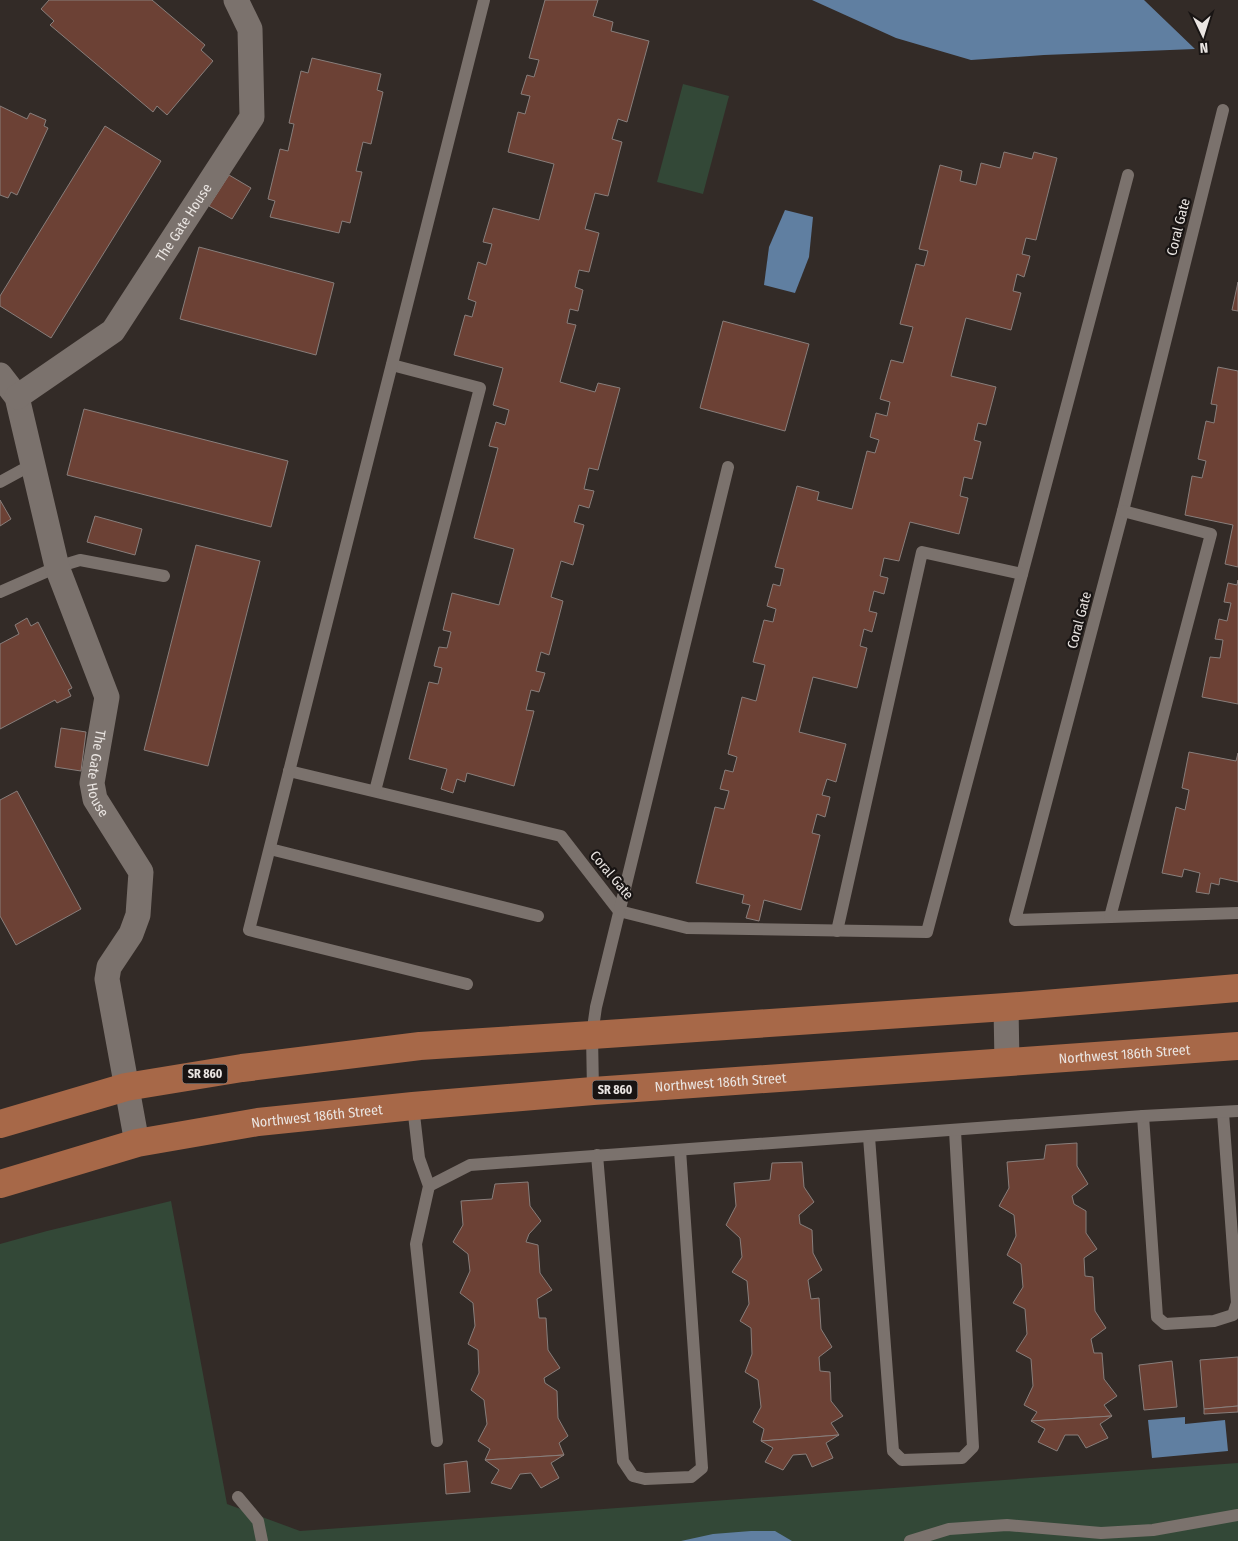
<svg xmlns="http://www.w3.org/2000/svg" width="1238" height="1541" font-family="'Fira Sans Condensed',sans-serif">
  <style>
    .green { fill: #334837 }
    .water { fill: #607fa1 }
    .building { fill: #6c4135; stroke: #887e7b }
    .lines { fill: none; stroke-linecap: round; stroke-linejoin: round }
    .lane { stroke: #7b726d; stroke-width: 12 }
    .street { stroke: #7b726d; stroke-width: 25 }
    .primary { stroke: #a76848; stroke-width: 28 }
    .labels { text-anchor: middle; stroke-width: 4.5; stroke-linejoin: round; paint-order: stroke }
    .shield { fill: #181413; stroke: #aba6a4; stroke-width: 1 }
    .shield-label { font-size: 12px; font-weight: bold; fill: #eae5e2 }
    .street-label { font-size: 14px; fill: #eae5e2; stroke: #181413 }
  </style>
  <rect width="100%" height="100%" fill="#332b27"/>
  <g class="green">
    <path d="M683,84L729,96L703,194L657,182Z"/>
    <path d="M171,1201L227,1504L300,1531L1238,1463V1541H0V1244L47,1231Z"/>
  </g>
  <g class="water">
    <path d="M812,0H1144L1195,49L1044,55L971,60L896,38Z"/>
    <path d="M785,210L813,217L809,257L795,293L764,285L769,247Z"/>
    <path d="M1185,1417V1424L1225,1420L1228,1451L1152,1458L1148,1420Z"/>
    <path d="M751,1531H775L792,1541H681L713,1534Z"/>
  </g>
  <g class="building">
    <path d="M49,0H152L205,45L201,50L213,61L167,115L157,106L153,112L50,25L54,21L41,9Z"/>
    <path d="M545,0H598L593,16L613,22L611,31L649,41L627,122L618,119L612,139L622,142L608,196L595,193L585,229L599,233L589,272L579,270L575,287L583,290L578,311L570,309L567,323L576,325L560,382L595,392L598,383L620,388L598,470L589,468L584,489L594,491L589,508L579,505L574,522L584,525L573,565L561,561L551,597L563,601L549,655L541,652L536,671L545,673L539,692L531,690L526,710L534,711L514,786L467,773L465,782L457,779L453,793L441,789L447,769L409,759L429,682L438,684L442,668L434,666L439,647L447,648L451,632L443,630L452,593L499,605L514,549L474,538L498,448L489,446L496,422L505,425L509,410L493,405L503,368L454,355L465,315L472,317L476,302L468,299L478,262L486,265L492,244L483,242L493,208L539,220L554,164L508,152L518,112L525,114L530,96L521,94L527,75L534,77L539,60L529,58Z"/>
    <path d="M312,58L381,74L377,90L383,92L371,144L363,142L356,171L362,172L350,223L342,221L339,233L270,217L275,201L268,199L280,149L288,151L294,124L289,123L301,71L308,73Z"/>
    <path d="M0,106L27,119L30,113L46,120L44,126L48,128L17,195L11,192L8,198L0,195Z"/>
    <path d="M105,126L161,161L51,338L0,306V296Z"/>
    <path d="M1004,152L1032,159L1034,152L1057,158L1036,240L1026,238L1022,254L1030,256L1024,277L1017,274L1013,291L1021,293L1011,330L966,318L951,376L996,387L986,425L978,423L974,440L981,442L972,479L964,477L960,496L968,498L959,534L910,522L899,561L884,558L880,576L888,578L884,594L874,591L869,611L877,613L872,632L864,629L860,646L867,648L857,688L813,677L799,732L846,744L836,782L827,779L822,795L830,797L825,817L817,814L812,833L820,835L801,910L764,900L759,921L746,918L750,905L742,903L744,895L696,883L715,807L724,809L729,791L720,789L725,770L733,772L737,757L728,754L742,697L756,701L765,665L753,662L764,620L773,622L776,609L767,606L773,584L780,586L784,569L775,567L797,486L819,492L817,500L852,509L867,451L875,453L879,440L870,437L876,413L887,416L890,402L880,399L891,360L903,363L913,327L900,324L916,264L924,266L928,251L919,249L940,165L962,171L960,181L976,185L981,163L1000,168Z"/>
    <path d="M229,175L251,188L232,219L209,206Z"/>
    <path d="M199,247L334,283L316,355L180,319Z"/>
    <path d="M1238,282V311L1232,310Z"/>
    <path d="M723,321L809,344L785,431L700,408Z"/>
    <path d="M1218,367L1238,371V567L1225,564L1233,525L1185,515L1192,476L1202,478L1206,461L1198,459L1206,421L1214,423L1217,405L1211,404Z"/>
    <path d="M84,409L288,461L271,527L67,475Z"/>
    <path d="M0,500L11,519L0,526Z"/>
    <path d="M95,516L142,529L135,555L87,542Z"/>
    <path d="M196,545L260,561L208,766L144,750Z"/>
    <path d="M1238,580V704L1202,697L1210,657L1220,658L1223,640L1215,639L1219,619L1227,621L1231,603L1224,602L1228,583L1237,585Z"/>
    <path d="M27,618L31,626L38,622L72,688L68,690L71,696L57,703L55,700L0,729V644L19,634L15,625Z"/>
    <path d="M61,728L86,732L81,771L55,767Z"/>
    <path d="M1189,752L1236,761L1238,753V882L1220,878L1219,885L1211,883L1209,894L1196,892L1200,873L1184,869L1182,877L1162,873L1176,807L1185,810L1189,790L1182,788Z"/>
    <path d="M17,791L81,909L16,945L0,916V800Z"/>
    <path d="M1077,1143V1166L1088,1184L1072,1196L1074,1204L1086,1211V1233L1097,1249L1084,1258L1085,1276L1093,1277L1095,1311L1106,1328L1091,1339L1094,1353H1102L1104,1379L1117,1396L1104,1405L1112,1416L1031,1421L1037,1412L1024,1405L1033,1386L1031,1359L1016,1351L1027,1334L1025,1309L1013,1303L1023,1287L1021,1264L1007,1255L1016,1236L1014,1215L999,1206L1009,1188L1007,1162L1044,1159L1046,1145Z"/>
    <path d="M802,1162L804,1187L814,1202L799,1215L800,1224L812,1230L813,1253L822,1270L808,1280L811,1299L819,1298L821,1329L832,1347L819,1357L820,1371L830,1372L831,1401L843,1416L831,1423L839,1435L761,1441L764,1429L753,1422L761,1407L758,1380L745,1372L752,1354L751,1328L740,1321L749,1304L747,1281L732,1272L742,1257L740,1238L726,1225L736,1206L734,1183L770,1180L772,1163Z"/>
    <path d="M528,1182L530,1206L541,1221L529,1234L526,1242L538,1245L540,1273L552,1290L537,1299L539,1318H546L548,1350L560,1368L544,1378L545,1383L557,1391L558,1418L568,1436L559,1443L564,1455L485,1460L490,1449L478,1441L487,1424L484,1400L471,1390L479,1373L478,1350L468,1344L475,1326L473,1303L460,1293L470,1271L468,1254L453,1242L463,1225L461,1201L492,1199L495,1184Z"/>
    <path d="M1238,1357V1406L1204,1409L1200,1360Z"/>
    <path d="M1172,1361L1177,1407L1144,1410L1139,1365Z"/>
    <path d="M1238,1406V1412L1204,1414V1409Z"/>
    <path d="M1112,1416L1100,1424L1108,1438L1086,1448L1078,1435H1065L1057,1451L1038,1442L1045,1429L1031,1421Z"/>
    <path d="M839,1435L826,1443L833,1458L812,1467L806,1454L793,1455L783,1470L765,1462L773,1448L761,1441Z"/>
    <path d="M564,1455L551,1463L559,1478L541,1488L531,1473L520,1474L511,1489L491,1483L499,1470L485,1460Z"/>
    <path d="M467,1461L470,1492L446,1494L444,1464Z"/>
  </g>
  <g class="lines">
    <g class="lane">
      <path d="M1223,110L1123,511L1015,920L1238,913"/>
      <path d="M0,482L33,464"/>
      <path d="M0,592L57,567L80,560L164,576"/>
      <path d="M289,771L561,836L619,911L687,928L927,932L1128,175"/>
      <path d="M375,791L480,388L392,365"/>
      <path d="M270,849L538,916"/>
      <path d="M1110,917L1211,534L1123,511"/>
      <path d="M837,931L922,552L1022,574"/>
      <path d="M467,984L249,930L484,0"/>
      <path d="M593,1091L592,1035L596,1007L728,467"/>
      <path d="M413,1106L419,1158L429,1186L416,1244L437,1441"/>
      <path d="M1143,1116L1157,1317L1165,1324L1214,1321L1233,1315L1237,1303L1223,1113"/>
      <path d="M869,1137L893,1451L902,1460L962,1458L973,1447L955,1131"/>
      <path d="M597,1155L623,1461L633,1476L645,1479L691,1477L702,1468L680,1150"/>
      <path d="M429,1186L470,1165L1143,1116L1238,1111"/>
      <path d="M238,1497L258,1521L262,1541"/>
      <path d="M910,1541L949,1529L1007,1525L1101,1533L1153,1530L1238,1515"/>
    </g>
    <g class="street">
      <path id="s1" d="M0,375L17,397L57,567L107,697L92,783L95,799L141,872L138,915L131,934L109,967L107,979L137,1143"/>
      <path id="s2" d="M17,397L113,331L252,117L250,29L236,0"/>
      <path d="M1006,1007L1007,1063"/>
    </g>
    <g class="primary">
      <path d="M0,1124L126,1087L242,1068L420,1046L592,1035L1006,1007L1238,988"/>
      <path id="s3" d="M0,1184L137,1143L258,1122L413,1106L593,1091L1238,1046"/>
    </g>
  </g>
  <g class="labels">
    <g class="shield">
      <rect x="182.5" y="1064.5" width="45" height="19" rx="4"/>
      <rect x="592.5" y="1080.5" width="45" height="19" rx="4"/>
    </g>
    <g class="shield-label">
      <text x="205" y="1078">SR 860</text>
      <text x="615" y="1094">SR 860</text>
    </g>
    <g class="street-label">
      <text dy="5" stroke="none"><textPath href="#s2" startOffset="246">The Gate House</textPath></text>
      <text transform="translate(1178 227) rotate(-76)" y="5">Coral Gate</text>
      <text transform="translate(1079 620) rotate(-75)" y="5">Coral Gate</text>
      <text dy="5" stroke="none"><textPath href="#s1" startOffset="420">The Gate House</textPath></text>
      <text transform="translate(612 875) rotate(50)" y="5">Coral Gate</text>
      <text dy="5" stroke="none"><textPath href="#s3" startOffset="1135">Northwest 186th Street</textPath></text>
      <text dy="5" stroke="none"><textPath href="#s3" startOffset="730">Northwest 186th Street</textPath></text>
      <text dy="5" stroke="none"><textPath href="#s3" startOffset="325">Northwest 186th Street</textPath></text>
    </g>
  </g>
  <g transform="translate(1203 35) rotate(176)" stroke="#181413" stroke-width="4" paint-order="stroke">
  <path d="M0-4L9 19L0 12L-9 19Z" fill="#eae5e2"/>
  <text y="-8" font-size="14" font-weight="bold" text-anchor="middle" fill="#eae5e2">N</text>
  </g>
</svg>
